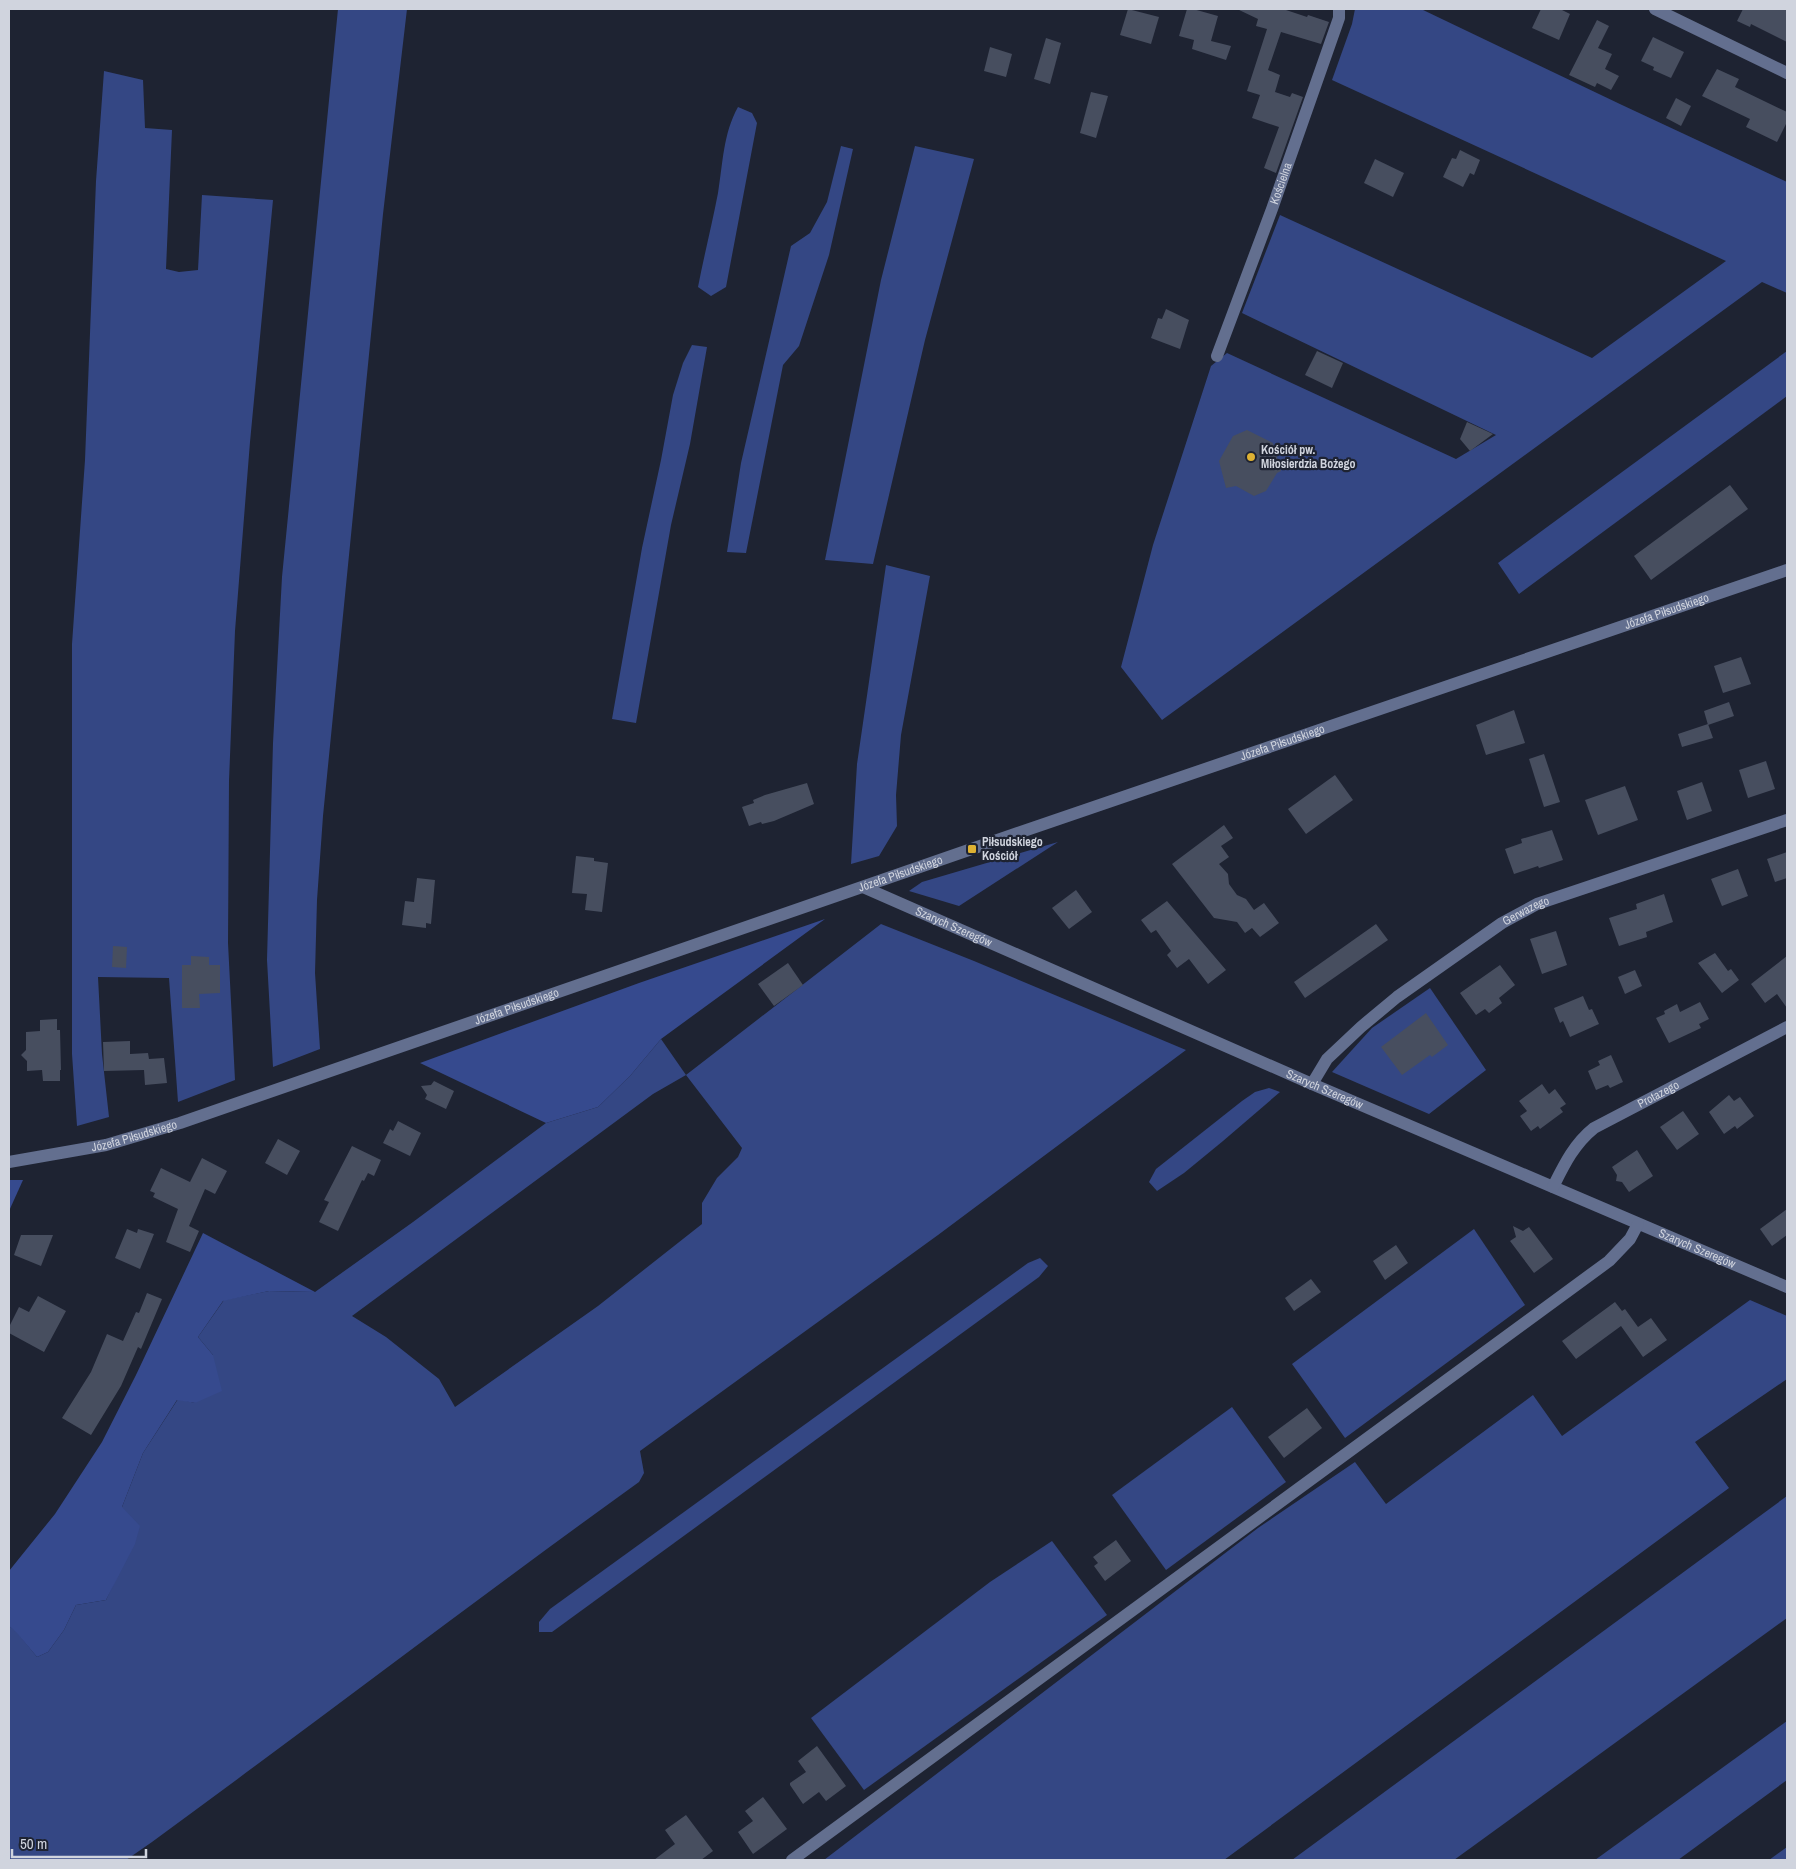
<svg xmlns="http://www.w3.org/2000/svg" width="1796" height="1869" font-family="'Archivo Narrow',sans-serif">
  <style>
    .green { fill: #344784; fill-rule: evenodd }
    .forest { fill: #364a8e }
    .building { fill: #474e5f }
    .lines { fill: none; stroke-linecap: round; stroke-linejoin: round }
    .minor { stroke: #636f8f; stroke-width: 12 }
    .poi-dot { fill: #ddb133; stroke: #1e2332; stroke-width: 2 }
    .labels { text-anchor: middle; stroke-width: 4.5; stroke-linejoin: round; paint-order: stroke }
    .street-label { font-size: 12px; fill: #d0d4de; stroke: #1e2332 }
    .poi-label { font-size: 12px; font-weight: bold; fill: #d0d4de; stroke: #1e2332; text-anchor: start }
  </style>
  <rect width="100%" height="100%" fill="#1e2332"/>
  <g class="green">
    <path d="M338,9H407L383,214L323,816L317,900L315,973L320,1049L273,1067L267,960L273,743L282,577Z"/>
    <path d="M1355,9H1421L1622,105L1787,182V293L1762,282L1162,720L1121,667L1153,545L1211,366L1227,353L1456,459L1496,435L1242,313L1280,215L1592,358L1726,261L1332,80L1352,24Z"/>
    <path d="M104,71L143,80L145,128L172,130L166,269L179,272L198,270L202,195L273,200L250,442L235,631L229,781L228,943L235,1080L178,1102L169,978L98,977L102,1054L109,1117L77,1126L72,1054V644L85,460L96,181Z"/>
    <path d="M738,107L752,113L757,123L726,287L711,296L698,287C704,256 712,224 718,193C723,163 723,134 738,107Z"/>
    <path d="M841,146L853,149L829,255L799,346L783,365L746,553L727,552L741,463L791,246L810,233L827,202Z"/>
    <path d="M915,146L974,159L925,340L873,564L825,560L881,280Z"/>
    <path d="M692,345L707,347L690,444L671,525L636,723L612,719L642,548L661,460L673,395L683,363Z"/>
    <path d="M1787,351V396L1519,594L1498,563Z"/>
    <path d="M886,565L930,576L901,735L896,795L897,826L879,856L851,864L857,764Z"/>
    <path d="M1058,842L959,906L909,891L922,882Z"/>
    <path d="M881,924L974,961L1186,1050L938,1235L640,1451L644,1473L639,1482C475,1600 315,1723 152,1842L126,1860H9V1626L16,1631L37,1657L48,1652L64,1630L76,1605L106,1600L114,1583L122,1507L143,1453L178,1399L195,1403L213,1355L198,1337L224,1300L269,1291L315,1292L413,1222L546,1123L598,1107L630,1076L661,1039L686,1075ZM686,1075L742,1148L738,1157L717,1178L702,1203V1224L598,1306L455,1407L439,1379L386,1337L352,1316L653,1094Z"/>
    <path d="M1430,988L1486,1070L1429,1114L1332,1072L1372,1028Z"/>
    <path d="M1269,1088L1280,1092L1223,1141L1184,1173L1157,1191L1149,1182L1156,1169L1242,1101L1255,1092Z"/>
    <path d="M1474,1229L1525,1305L1345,1438L1292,1364Z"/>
    <path d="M1040,1258L1048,1266L1039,1277L552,1632H539V1622L550,1609L1028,1263Z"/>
    <path d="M1750,1300L1787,1316V1379L1695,1442L1729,1488L1224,1860H824L1258,1528L1355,1462L1386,1504L1533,1395L1562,1436Z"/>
    <path d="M1232,1407L1286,1482L1166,1570L1112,1495Z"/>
    <path d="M1787,1496V1618L1454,1860H1292Z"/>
    <path d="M1052,1541L1107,1615L864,1790L811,1718L990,1582Z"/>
    <path d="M1787,1721V1780L1678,1860H1595Z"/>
    <path d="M1787,1847V1860H1769Z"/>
  </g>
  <g class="forest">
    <path d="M825,919L661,1039L630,1076L598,1107L546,1123L420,1063L639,983Z"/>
    <path d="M9,1180H23L9,1211Z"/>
    <path d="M203,1233L315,1292L269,1291L223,1301L198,1337L213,1355L222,1391L195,1403L177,1400L143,1453L122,1507L140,1526L135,1544L106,1600L76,1605L64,1630L48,1652L37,1657L16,1632L9,1626V1571L55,1514L102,1442L136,1375Z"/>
  </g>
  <g class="building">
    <path d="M1128,9L1159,17L1151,44L1120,35Z"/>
    <path d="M1187,9H1193L1218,16L1211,41L1231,46L1226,60L1192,49L1194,40L1179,36Z"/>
    <path d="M1237,9H1283L1307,17L1308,15L1329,22L1321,44L1281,32L1268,70L1280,75L1275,92L1290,97L1292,93L1303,97L1276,173L1264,168L1279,127L1252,118L1260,95L1247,91L1267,29L1256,26L1258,19Z"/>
    <path d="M1541,9H1560L1570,14L1559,40L1532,28Z"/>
    <path d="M1743,9H1787V42L1751,24L1750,27L1737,21Z"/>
    <path d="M1597,20L1609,26L1598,48L1612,54L1605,69L1619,76L1611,90L1597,83L1595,87L1569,75Z"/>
    <path d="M1653,37L1684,52L1671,78L1653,70L1654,67L1641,61Z"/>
    <path d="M1046,38L1061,43L1050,84L1034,79Z"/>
    <path d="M990,47L1012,54L1006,77L984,71Z"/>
    <path d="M1717,69L1739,79L1735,87L1787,112V122L1777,142L1746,127L1750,119L1702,96Z"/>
    <path d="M1091,92L1108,96L1096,138L1080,133Z"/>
    <path d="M1676,98L1691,106L1681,126L1666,118Z"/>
    <path d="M1460,150L1480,160L1474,175L1470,173L1463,187L1443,177L1452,158L1456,159Z"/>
    <path d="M1375,159L1404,173L1393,197L1364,183Z"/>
    <path d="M1166,309L1189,320L1180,349L1151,338L1158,318L1162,319Z"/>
    <path d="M1317,351L1343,363L1332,388L1305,375Z"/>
    <path d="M1467,422L1493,434L1470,451L1460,439Z"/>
    <path d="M1247,430L1273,443L1281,471L1277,473L1266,491L1254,496L1236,486L1226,488L1219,461L1233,436Z"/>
    <path d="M1730,485L1748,509L1651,580L1634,556Z"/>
    <path d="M1741,657L1751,684L1723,693L1714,666Z"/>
    <path d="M1729,702L1734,716L1708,725L1704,711Z"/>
    <path d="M1514,710L1525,743L1486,755L1476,725Z"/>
    <path d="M1708,724L1713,738L1682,747L1678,734Z"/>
    <path d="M1544,754L1560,802L1544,807L1529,759Z"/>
    <path d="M1766,761L1775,789L1748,798L1739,770Z"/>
    <path d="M1335,775L1353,800L1306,834L1288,809Z"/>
    <path d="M1702,782L1712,811L1687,820L1677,791Z"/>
    <path d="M807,783L814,804L774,821L762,824L761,822L749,826L742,807L754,803L753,800L765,795Z"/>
    <path d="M1625,786L1638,820L1598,835L1585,800Z"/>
    <path d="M1224,825L1233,838L1221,846L1229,857L1219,864L1228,874L1229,884L1237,895L1246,899L1254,910L1264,903L1279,923L1260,937L1252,928L1245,933L1237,922L1214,918L1172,864Z"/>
    <path d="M1552,830L1563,860L1539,868L1538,866L1514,874L1505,849L1522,843L1521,839Z"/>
    <path d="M1787,852V878L1775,882L1767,859Z"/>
    <path d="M576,856L594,858V861L608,863L602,912L585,910L587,894L572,893Z"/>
    <path d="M1738,869L1748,896L1722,906L1711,879Z"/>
    <path d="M417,878L435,880L431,924L426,923V928L402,925L405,901L414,902Z"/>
    <path d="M1076,890L1092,912L1069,929L1052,908Z"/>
    <path d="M1664,894L1673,922L1646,932L1647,937L1619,946L1609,918L1637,909L1636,904Z"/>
    <path d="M1167,901L1226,970L1208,984L1189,959L1177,968L1167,955L1171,951L1156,930L1151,933L1141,920Z"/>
    <path d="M1376,924L1388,940L1305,998L1294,982Z"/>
    <path d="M1556,931L1567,965L1542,974L1530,939Z"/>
    <path d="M113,946L127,947L126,968L112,967Z"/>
    <path d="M1715,953L1728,971L1731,969L1739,980L1722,993L1698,963Z"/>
    <path d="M191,956L209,957V965H220V993L199,994L200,1008H182V965H191Z"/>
    <path d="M1787,956V1008L1777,994L1765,1003L1751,984Z"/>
    <path d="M788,963L803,985L774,1006L758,984Z"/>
    <path d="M1500,965L1515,985L1499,998L1502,1003L1489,1013L1485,1009L1476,1015L1460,993Z"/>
    <path d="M1635,970L1642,986L1625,994L1618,977Z"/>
    <path d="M1583,996L1589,1010L1592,1009L1599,1024L1570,1037L1563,1021L1560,1023L1554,1008Z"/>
    <path d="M1700,1002L1709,1019L1699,1024L1701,1028L1669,1043L1656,1018L1665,1014L1664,1011L1677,1004L1680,1012Z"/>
    <path d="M1426,1013L1448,1045L1432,1057L1430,1055L1402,1075L1381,1047Z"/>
    <path d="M57,1019V1030H60L61,1070H60V1081H43L42,1070L27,1071V1061L21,1055L26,1050V1032L40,1031V1020Z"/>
    <path d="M130,1041V1054L148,1053L149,1059L164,1058L167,1083L145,1085L144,1070L104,1071L103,1042Z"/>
    <path d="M1611,1055L1623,1082L1610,1088L1608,1085L1596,1090L1588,1071L1600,1065L1598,1061Z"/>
    <path d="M434,1081L454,1091L446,1109L425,1099L427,1095L421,1086L431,1085Z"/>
    <path d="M1542,1084L1549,1094L1555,1089L1566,1104L1560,1108L1563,1112L1540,1129L1538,1126L1531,1131L1520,1116L1527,1111L1519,1101Z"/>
    <path d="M1729,1095L1734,1101L1740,1097L1754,1116L1737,1129L1735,1126L1724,1134L1709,1112Z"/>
    <path d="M1683,1111L1699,1134L1677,1150L1660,1127Z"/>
    <path d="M398,1121L421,1133L410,1156L383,1143L390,1129L393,1131Z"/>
    <path d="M278,1139L300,1151L287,1175L265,1163Z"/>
    <path d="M352,1146L381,1160L374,1176L368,1173L364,1181L362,1180L338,1231L319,1222L329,1202L324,1200Z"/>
    <path d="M1637,1150L1653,1176L1629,1192L1622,1182L1616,1181L1617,1175L1612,1167Z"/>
    <path d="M202,1158L227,1171L215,1194L205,1189L189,1226L199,1231L190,1252L166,1242L178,1209L153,1197L155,1193L150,1191L161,1168L190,1182Z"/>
    <path d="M1787,1209V1235L1772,1246L1760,1229Z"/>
    <path d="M1513,1226L1523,1231L1529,1227L1553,1259L1534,1273L1510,1241L1516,1237Z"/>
    <path d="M127,1229L137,1233L138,1229L154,1234L140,1269L115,1258Z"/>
    <path d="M21,1235H53L41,1266L14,1255Z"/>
    <path d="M1396,1245L1408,1263L1385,1280L1373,1261Z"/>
    <path d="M1311,1279L1321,1292L1294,1311L1285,1298Z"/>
    <path d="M147,1293L162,1299L141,1349L138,1347L121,1386L91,1435L62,1418L91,1372L107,1334L123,1341L136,1312L139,1313Z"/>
    <path d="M38,1296L66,1311L44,1352L9,1333V1327L19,1307L29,1312Z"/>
    <path d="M1615,1302L1622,1311L1625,1309L1638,1327L1651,1318L1667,1340L1643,1357L1621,1326L1576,1359L1562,1341Z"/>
    <path d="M1307,1408L1322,1428L1284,1458L1268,1437Z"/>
    <path d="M1116,1540L1131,1561L1105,1581L1094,1566L1098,1563L1093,1557Z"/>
    <path d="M817,1746L846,1786L826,1801L819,1792L803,1804L790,1785V1783L806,1772L798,1761Z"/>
    <path d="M763,1797L787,1829L753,1854L738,1832L753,1821L745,1811Z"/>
    <path d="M686,1815L713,1851L701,1860H654L675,1844L665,1830Z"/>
  </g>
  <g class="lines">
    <g class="minor">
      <path d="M1655,9L1787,73"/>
      <path id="s1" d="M1217,356L1272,209L1339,18V9"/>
      <path id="s2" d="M863,887L1312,1084L1787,1287"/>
      <path id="s3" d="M1312,1084L1327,1059L1361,1027L1397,997L1502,923L1537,904L1787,820"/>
      <path id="s4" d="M9,1162L106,1145L180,1123L1012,835L1787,570"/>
      <path id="s5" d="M1553,1187C1564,1165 1574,1144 1594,1128L1787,1027"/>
      <path d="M792,1860L1609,1261L1630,1239L1638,1224"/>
    </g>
  </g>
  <g class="poi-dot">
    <circle cx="1251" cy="457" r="5"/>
    <rect x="967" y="844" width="10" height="10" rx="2.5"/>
  </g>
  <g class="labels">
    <g class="street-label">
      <text dy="4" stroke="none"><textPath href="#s1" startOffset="184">Kościelna</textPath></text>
      <text dy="4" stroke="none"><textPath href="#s4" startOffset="1748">Józefa Piłsudskiego</textPath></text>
      <text dy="4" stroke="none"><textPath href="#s4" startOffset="1342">Józefa Piłsudskiego</textPath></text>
      <text dy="4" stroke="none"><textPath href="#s4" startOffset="938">Józefa Piłsudskiego</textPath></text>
      <text dy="4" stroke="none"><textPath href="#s3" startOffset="278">Gerwazego</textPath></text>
      <text dy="4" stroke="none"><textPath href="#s2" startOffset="99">Szarych Szeregów</textPath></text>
      <text dy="4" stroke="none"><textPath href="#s4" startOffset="532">Józefa Piłsudskiego</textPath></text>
      <text dy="4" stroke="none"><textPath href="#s2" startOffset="504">Szarych Szeregów</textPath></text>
      <text dy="4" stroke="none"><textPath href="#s5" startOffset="145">Protazego</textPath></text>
      <text dy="4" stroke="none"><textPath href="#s4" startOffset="128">Józefa Piłsudskiego</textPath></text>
      <text dy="4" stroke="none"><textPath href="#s2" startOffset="909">Szarych Szeregów</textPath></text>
    </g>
    <g class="poi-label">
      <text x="1261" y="454">Kościół pw.<tspan x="1261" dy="14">Miłosierdzia Bożego</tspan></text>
      <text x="982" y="846">Piłsudskiego<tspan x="982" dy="14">Kościół</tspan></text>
    </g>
  </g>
  <rect width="1796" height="1869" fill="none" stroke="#d0d4de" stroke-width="20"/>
  <path d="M12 1849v8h134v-8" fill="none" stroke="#d0d4de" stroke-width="2.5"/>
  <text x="20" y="1849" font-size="15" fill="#d0d4de" stroke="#1e2332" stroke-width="4" paint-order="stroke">50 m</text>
</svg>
